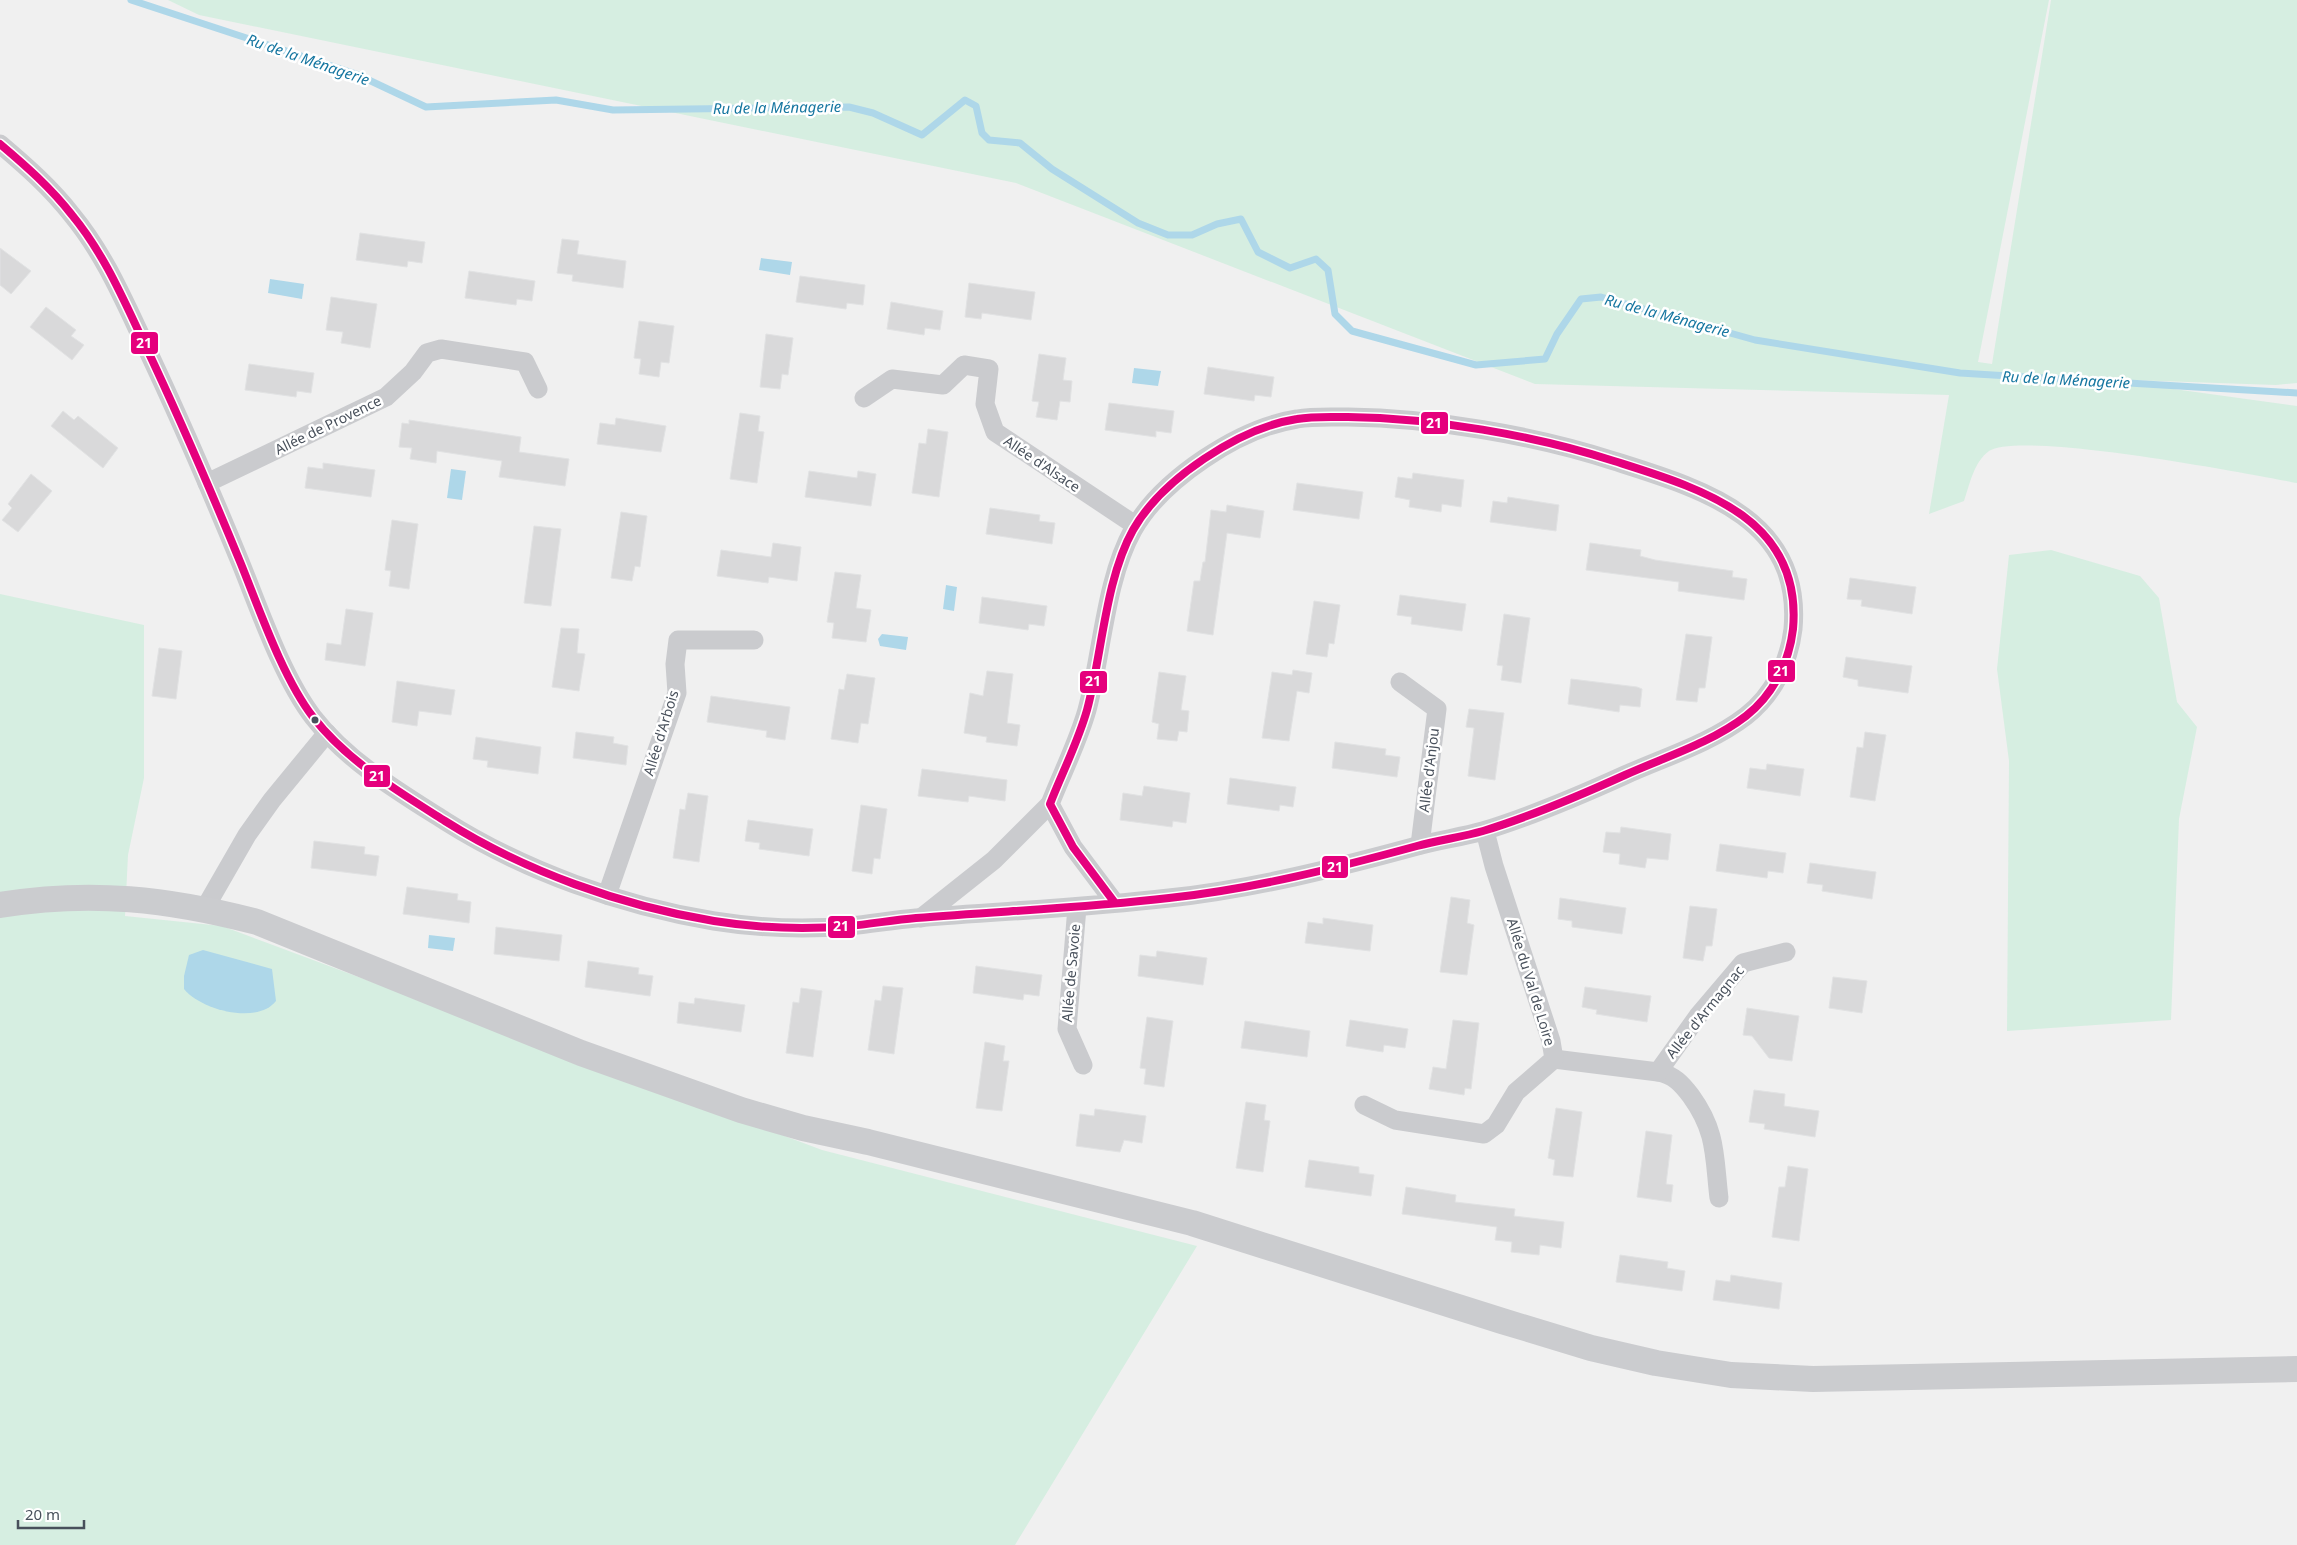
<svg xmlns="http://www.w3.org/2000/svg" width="2297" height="1545" font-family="'Noto Sans',sans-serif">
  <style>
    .green { fill: #d6eee1 }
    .water { fill: #aed7e9 }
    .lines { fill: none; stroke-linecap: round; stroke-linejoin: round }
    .stream { stroke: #aed7e9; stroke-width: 7 }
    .building { fill: #d9d9da; stroke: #e1e2e3 }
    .street { stroke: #cacbce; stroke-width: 19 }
    .secondary { stroke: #cbcccf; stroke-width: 26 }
    .bus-1-casing { stroke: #fff; stroke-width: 11 }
    .bus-1 { stroke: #e5007d; stroke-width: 8 }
    .bus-dot { fill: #48505b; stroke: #fff; stroke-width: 2 }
    .labels { text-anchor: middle; stroke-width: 5; stroke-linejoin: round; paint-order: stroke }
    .street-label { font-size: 14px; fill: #48505b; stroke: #fff }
    .water-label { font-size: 15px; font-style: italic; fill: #1676a0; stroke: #fff }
    .line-badge { stroke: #fff; stroke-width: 2 }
    .badge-label { font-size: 14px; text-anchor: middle; font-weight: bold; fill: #fff }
  </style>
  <rect width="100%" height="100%" fill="#f0f0f0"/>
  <g class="green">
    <path d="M168,0H2049L1978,362L1992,364L2051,0H2297V383L2276,385L2101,379L2297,406V483C2250,474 2021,430 1989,451C1974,462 1970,483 1964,501L1929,514L1949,395L1535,384L1016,183L199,15Z"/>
    <path d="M2051,550L2140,576L2159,598L2177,702L2197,727L2179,819L2171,1020L2007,1031L2009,761L1997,669L2009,555Z"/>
    <path d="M0,594L144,625V778L128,855L125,916L222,926L822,1150L1197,1246L1015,1545H0Z"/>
  </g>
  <g class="water">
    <path d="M761,258L792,262L790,275L759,270Z"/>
    <path d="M270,279L304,284L302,299L268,293Z"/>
    <path d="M1134,368L1161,371L1158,386L1132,383Z"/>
    <path d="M451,469L466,471L462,500L447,498Z"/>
    <path d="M946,585L957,587L954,611L943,609Z"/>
    <path d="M882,634L908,637L906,650L880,646L878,639Z"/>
    <path d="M429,935L455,938L453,951L428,948Z"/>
    <path d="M203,950L272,969L276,1001C257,1025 201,1010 184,989V976L189,955Z"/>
  </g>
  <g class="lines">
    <path class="stream" d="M131,0L356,74L426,107L556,100L613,110L849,107L873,113L922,135L965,100L976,106L982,133L989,140L1020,143L1052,169L1138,223L1168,235H1192L1217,224L1241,219L1258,252L1290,268L1316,259L1328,270L1335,314L1352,331L1476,365L1545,359L1557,334L1581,299L1601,297L1755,340L1960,373L2297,393"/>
  </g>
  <g class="building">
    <path d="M360,233L425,242L422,263L408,261L407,267L356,260Z"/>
    <path d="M562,239L579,241L577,254L626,261L623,288L572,281L573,275L557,273Z"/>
    <path d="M0,248L31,271L11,294L0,285Z"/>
    <path d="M469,271L535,281L532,301L517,299L516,305L465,298Z"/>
    <path d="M800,276L865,285L863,305L847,303L846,309L796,302Z"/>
    <path d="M969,283L1035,292L1031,320L982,313L981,319L965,317Z"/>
    <path d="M331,297L377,304L370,348L341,343L343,332L326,330Z"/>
    <path d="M891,302L943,311L940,330L925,328L924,335L887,329Z"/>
    <path d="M46,307L76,330L71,336L84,345L72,360L30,327Z"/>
    <path d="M639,321L674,326L669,363L661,362L659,377L639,374L641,359L634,358Z"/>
    <path d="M766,334L793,338L788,375L782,374L780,389L760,387Z"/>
    <path d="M1039,354L1066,358L1063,380L1072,381L1070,402L1060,401L1057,420L1036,417L1039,402L1032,401Z"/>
    <path d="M249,364L314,373L311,393L297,391L296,397L245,390Z"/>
    <path d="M1208,367L1274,377L1271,397L1255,395L1254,401L1204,394Z"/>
    <path d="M1109,403L1174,411L1171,433L1156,431V437L1105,430Z"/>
    <path d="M63,411L74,420L78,416L118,448L103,468L51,426Z"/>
    <path d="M740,413L760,416L758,431L764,432L757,483L730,479Z"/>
    <path d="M616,418L666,426L661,452L597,444L600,423L615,425Z"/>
    <path d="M409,420L521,437L519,452L569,459L565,486L499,477L502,461L437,451L436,463L410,459L412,448L399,447L402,423L409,424Z"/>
    <path d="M928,429L948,432L939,497L912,493L919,443L926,444Z"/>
    <path d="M323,463L375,470L371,497L305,488L308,467L323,469Z"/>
    <path d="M809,471L857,478L858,471L876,474L871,506L805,497Z"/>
    <path d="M1413,473L1464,480L1461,507L1442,504L1441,512L1409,507L1410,500L1395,497L1398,477L1412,479Z"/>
    <path d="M31,474L52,491L18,532L2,520L12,508L8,504Z"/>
    <path d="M1297,483L1363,492L1359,519L1293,510Z"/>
    <path d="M1508,497L1559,505L1556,531L1490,522L1493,501L1507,503Z"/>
    <path d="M1227,505L1264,511L1260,538L1227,533L1213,635L1187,631L1194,581H1200L1203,562H1205L1211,510L1226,512Z"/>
    <path d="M990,508L1040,515L1039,521L1055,523L1052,544L986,534Z"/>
    <path d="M621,512L647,516L640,567L635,566L632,581L611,578Z"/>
    <path d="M392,520L418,524L409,589L389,586L391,571L385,570Z"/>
    <path d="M534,526L561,529L551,606L524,603Z"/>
    <path d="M773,543L801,547L797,581L769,577L768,583L717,576L721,550L771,557Z"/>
    <path d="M1590,543L1641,550L1640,556L1655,560L1733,571L1732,577L1747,579L1744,600L1678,591L1679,582L1586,570Z"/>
    <path d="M835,572L861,575L856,608L871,610L866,642L832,638L834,623L827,622Z"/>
    <path d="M1850,578L1916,587L1912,614L1861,606L1862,600L1847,599Z"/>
    <path d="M1400,595L1466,604L1462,631L1411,624L1412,617L1397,615Z"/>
    <path d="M982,597L1047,606L1044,626L1029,624L1028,630L979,623Z"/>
    <path d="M1314,601L1340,605L1334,644L1329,643L1327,657L1306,654Z"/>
    <path d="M346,609L373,613L365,666L325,660L327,643L341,645Z"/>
    <path d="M1504,614L1530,618L1521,683L1501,680L1503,666L1497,665Z"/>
    <path d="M561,628L579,629L577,653L585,654L579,691L552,687Z"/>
    <path d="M1686,634L1712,637L1705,688H1699L1697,702L1676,700Z"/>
    <path d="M159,648L182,651L176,699L152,696Z"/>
    <path d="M1846,657L1912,666L1908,693L1858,686V680L1843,677Z"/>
    <path d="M1293,670L1312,673L1309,693L1297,691L1289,741L1262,738L1272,672L1292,675Z"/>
    <path d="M987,671L1013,674L1007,723L1020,725L1017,746L986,742L987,737L964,733L970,693L983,696Z"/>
    <path d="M1159,672L1186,676L1181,710L1189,711L1187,732L1179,731L1177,741L1157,739L1159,724L1152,722Z"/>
    <path d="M847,674L875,678L868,724L861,723L858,743L831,739L839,689L844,690Z"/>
    <path d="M1571,679L1637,687L1642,689L1640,707L1620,705L1619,712L1568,704Z"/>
    <path d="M397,681L455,690L451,715L419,711L417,726L392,722Z"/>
    <path d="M711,696L790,707L785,740L766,737L767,731L707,722Z"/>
    <path d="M1469,709L1504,713L1495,780L1468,776L1474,728L1466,727Z"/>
    <path d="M576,732L614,737L613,743L628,746L626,765L573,758Z"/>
    <path d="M1865,732L1886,735L1875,801L1850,797L1857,747L1863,748Z"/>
    <path d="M476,737L541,747L538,774L487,767L488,761L473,759Z"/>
    <path d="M1335,742L1386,749L1385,755L1400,757L1397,777L1332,768Z"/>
    <path d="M1767,764L1804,769L1800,796L1747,788L1750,768L1766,770Z"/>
    <path d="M922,769L1007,780L1005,801L969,796L968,802L918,796Z"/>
    <path d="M1230,778L1296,787L1293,807L1280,805L1279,811L1227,804Z"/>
    <path d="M1144,786L1190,793L1186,823L1173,821L1172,827L1120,820L1123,793L1142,796Z"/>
    <path d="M688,793L708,796L699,862L673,858L680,809L685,810Z"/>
    <path d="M861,805L887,809L880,859L874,858L872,874L852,871Z"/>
    <path d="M748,820L813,829L809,856L759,849L760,843L745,841Z"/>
    <path d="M1621,827L1671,834L1668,860L1647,858L1645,868L1619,864L1620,854L1603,852L1606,832L1620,833Z"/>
    <path d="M314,841L365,847L364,854L379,856L376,876L311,868Z"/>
    <path d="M1720,844L1786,853L1783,873L1768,871L1767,878L1716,871Z"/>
    <path d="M1810,863L1876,872L1872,899L1822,891L1823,885L1807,883Z"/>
    <path d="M407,887L458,894L457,900L471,902L469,923L403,914Z"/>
    <path d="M1451,897L1470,900L1467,923L1474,925L1467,975L1440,972Z"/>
    <path d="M1560,898L1626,908L1622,934L1572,927V921L1558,919Z"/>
    <path d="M1690,906L1717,909L1712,946H1706L1703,961L1683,958Z"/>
    <path d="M1323,918L1373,925L1370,951L1305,943L1308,922L1323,924Z"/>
    <path d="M496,927L562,935L559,961L494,954Z"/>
    <path d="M1157,951L1207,958L1203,985L1138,976L1140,955L1156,957Z"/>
    <path d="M588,961L639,968L638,974L653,976L650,996L585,987Z"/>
    <path d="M976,966L1042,975L1039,996L1024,994L1023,1000L973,993Z"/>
    <path d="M1833,977L1867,981L1862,1013L1829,1008Z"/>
    <path d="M883,986L903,988L894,1054L868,1050L875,1000L881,1001Z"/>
    <path d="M1585,987L1651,996L1647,1022L1596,1014L1597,1010L1582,1007Z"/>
    <path d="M801,988L822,991L813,1057L786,1053L793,1002L799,1003Z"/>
    <path d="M695,998L745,1005L741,1032L677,1023L679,1002L694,1004Z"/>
    <path d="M1747,1008L1799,1016L1792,1061L1769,1058L1752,1036L1743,1035Z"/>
    <path d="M1147,1017L1173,1021L1164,1087L1144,1084L1146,1069L1140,1068Z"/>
    <path d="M1350,1020L1408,1029L1405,1048L1384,1045L1383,1052L1346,1046Z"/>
    <path d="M1453,1020L1479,1023L1471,1089L1465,1088L1464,1095L1429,1089L1433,1067L1446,1069Z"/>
    <path d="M1245,1021L1310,1031L1307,1057L1241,1048Z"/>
    <path d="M985,1042L1005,1046L1003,1061H1009L1002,1111L976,1108Z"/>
    <path d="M1754,1090L1785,1094L1784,1106L1819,1111L1815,1137L1764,1129L1765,1124L1749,1122Z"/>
    <path d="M1246,1102L1266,1105L1264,1120L1270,1121L1263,1172L1236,1168Z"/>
    <path d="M1556,1108L1582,1112L1573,1177L1553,1175L1555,1160L1548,1158Z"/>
    <path d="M1095,1109L1146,1116L1142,1143L1124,1140L1120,1152L1076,1146L1080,1114L1094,1116Z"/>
    <path d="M1646,1131L1672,1135L1666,1184L1673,1185L1671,1202L1637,1197Z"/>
    <path d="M1309,1160L1359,1167V1173L1374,1175L1371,1196L1305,1187Z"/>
    <path d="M1788,1166L1808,1169L1799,1241L1772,1237L1779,1187H1785Z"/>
    <path d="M1406,1187L1456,1195L1455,1202L1515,1209L1514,1216L1564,1222L1561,1248L1540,1245L1539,1255L1511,1252L1512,1242L1495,1240L1497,1227L1402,1214Z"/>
    <path d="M1620,1255L1668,1262L1667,1268L1685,1271L1682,1291L1616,1282Z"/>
    <path d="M1731,1275L1782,1283L1779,1309L1713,1300L1716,1280L1730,1282Z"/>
  </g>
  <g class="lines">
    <g class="street">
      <path d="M0,144C26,166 51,188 72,215C105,255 124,301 146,347C180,419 211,491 241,564C260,611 283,678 313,717C347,761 399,792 445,821C524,871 622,906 714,921C758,928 804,930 849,926C871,924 893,920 916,918C1000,911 1085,908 1169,898C1253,889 1336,868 1417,846C1439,840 1462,837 1483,831C1529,817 1581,795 1625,775C1665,757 1711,743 1746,716C1773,695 1789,663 1793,629C1803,517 1699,488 1614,461C1534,435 1432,418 1348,417C1331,417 1313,416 1297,419C1239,428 1162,479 1133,530C1105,580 1102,655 1087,710C1078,742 1062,773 1050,804L1073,847L1115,903"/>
      <path d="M864,398L892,379L943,385L964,365L989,369L985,404L995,432L1135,525"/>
      <path d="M207,483L386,397L413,372L427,353L441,349L525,362L538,389"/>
      <path d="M1400,682L1437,709L1420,845"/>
      <path d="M607,895L677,693L675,664L678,640H754"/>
      <path d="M1077,907L1067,1029L1083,1065"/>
      <path d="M205,908L247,835L272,800L327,733"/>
      <path d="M921,918L994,860L1050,804"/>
      <path d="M1554,1059L1658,1072C1674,1075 1682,1084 1691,1096C1717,1132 1714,1156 1719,1198"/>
      <path d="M1658,1072L1698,1016L1743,963L1786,952"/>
      <path d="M1364,1105L1395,1120L1484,1134L1496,1125L1516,1092L1554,1059L1551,1041L1494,866L1485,831"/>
    </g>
    <path class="secondary" d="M0,905C91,890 169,899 257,922L581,1053L741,1110L803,1128L868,1142L1192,1223L1502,1321L1591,1348L1656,1363L1731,1375L1813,1379L2297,1369"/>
    <g class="bus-1-casing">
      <path id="bus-1" d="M0,144C26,166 51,188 72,215C105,255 124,301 146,347C180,419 211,491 241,564C260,611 283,678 313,717C347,761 399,792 445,821C524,871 622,906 714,921C758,928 804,930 849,926C871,924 893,920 916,918C1000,911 1085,908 1169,898C1253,889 1336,868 1417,846C1439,840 1462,837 1483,831C1529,817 1581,795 1625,775C1665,757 1711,743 1746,716C1773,695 1789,663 1793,629C1803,517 1699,488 1614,461C1534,435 1432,418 1348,417C1331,417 1313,416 1297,419C1239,428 1162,479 1133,530C1105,580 1102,655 1087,710C1078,742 1062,773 1050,804L1073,847L1115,903"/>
    </g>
    <use href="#bus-1" class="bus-1"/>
  </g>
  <circle class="bus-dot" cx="315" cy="720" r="4.5"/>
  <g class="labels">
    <g class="street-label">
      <text transform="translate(328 425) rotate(-26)" y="5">Allée de Provence</text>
      <text transform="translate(1042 464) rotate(34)" y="5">Allée d'Alsace</text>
      <text transform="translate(661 733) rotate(-73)" y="5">Allée d'Arbois</text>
      <text transform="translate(1429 770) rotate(-83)" y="5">Allée d'Anjou</text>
      <text transform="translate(1071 973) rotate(-85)" y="5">Allée de Savoie</text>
      <text transform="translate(1531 982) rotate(73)" y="5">Allée du Val de Loire</text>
      <text transform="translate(1705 1012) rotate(-51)" y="5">Allée d'Armagnac</text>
    </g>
    <g class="water-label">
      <text transform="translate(308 60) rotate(19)" y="5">Ru de la Ménagerie</text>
      <text transform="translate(777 108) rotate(-1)" y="5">Ru de la Ménagerie</text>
      <text transform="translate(1667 316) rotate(15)" y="5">Ru de la Ménagerie</text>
      <text transform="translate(2066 380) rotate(3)" y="5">Ru de la Ménagerie</text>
    </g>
  </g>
  <g class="line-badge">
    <rect x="130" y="331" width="29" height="24" rx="5" fill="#e5007d"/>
    <rect x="1420" y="411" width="29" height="24" rx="5" fill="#e5007d"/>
    <rect x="1767" y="659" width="29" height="24" rx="5" fill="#e5007d"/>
    <rect x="1079" y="670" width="29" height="24" rx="5" fill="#e5007d"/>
    <rect x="363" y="764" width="28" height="24" rx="5" fill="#e5007d"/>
    <rect x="1321" y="855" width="28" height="24" rx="5" fill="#e5007d"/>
    <rect x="827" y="915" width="29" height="24" rx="5" fill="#e5007d"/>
  </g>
  <g class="badge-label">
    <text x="144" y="348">21</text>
    <text x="1434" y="428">21</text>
    <text x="1781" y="676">21</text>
    <text x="1093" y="686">21</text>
    <text x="377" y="781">21</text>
    <text x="1335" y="872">21</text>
    <text x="841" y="931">21</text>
  </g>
  <path d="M18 1520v8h66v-8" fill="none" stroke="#48505b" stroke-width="2.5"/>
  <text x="25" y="1520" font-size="15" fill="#48505b" stroke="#ffffff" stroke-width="4" paint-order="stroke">20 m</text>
</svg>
